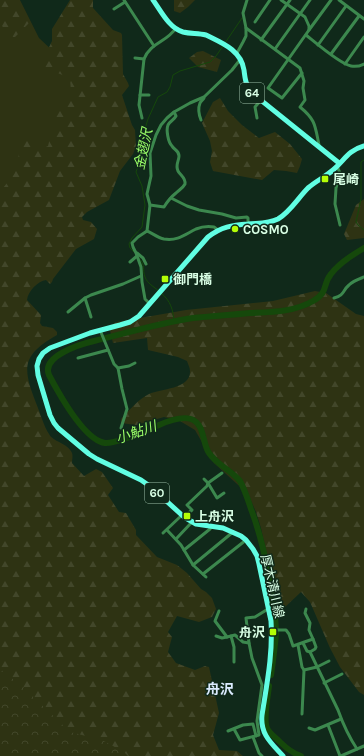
<svg xmlns="http://www.w3.org/2000/svg" width="364" height="756" font-family="Karla,'Noto Sans JP',sans-serif">
  <style>
    .green { fill: #2e3313 }
    .forest { fill: url(#forest-firs) }
    .park { fill: url(#park-crowns) }
    .lines { fill: none; stroke-linecap: round; stroke-linejoin: round }
    .stream { stroke: #15480b; stroke-width: 1 }
    .river { stroke: #15480b; stroke-width: 6 }
    .street { stroke: #3c884e; stroke-width: 3 }
    .primary { stroke: #61fee3; stroke-width: 5 }
    .poi-dot { fill: #b4fe06; stroke: #10291a; stroke-width: 1.5 }
    .labels { text-anchor: middle; stroke-width: 3; stroke-linejoin: round; paint-order: stroke }
    .shield { fill: #10291a; stroke: #9dbfa8; stroke-width: 1 }
    .shield-label { font-size: 12px; font-weight: bold; fill: #d9ffe5 }
    .poi-label { font-size: 13px; font-weight: bold; fill: #d9ffe5; stroke: #10291a; text-anchor: start }
    .street-label { font-size: 13px; fill: #d9ffe5; stroke: #10291a }
    .water-label { font-size: 14px; font-style: italic; fill: #9afe68; stroke: #10291a }
    .neighbourhood-label { font-size: 14px; font-weight: bold; fill: #dbebff; stroke: #10291a }
  </style>
  <defs>
    <pattern id="forest-firs" width="22" height="20" patternUnits="userSpaceOnUse"><rect width="22" height="20" fill="#2e3313"/><path d="M5 1l3.5 6h-7zM16 11l3.5 6h-7z" fill="#42472a"/></pattern>
    <pattern id="park-crowns" width="20" height="18" patternUnits="userSpaceOnUse"><rect width="20" height="18" fill="#2e3313"/><path d="M2 6a3 3 0 1 1 6 0M12 15a3 3 0 1 1 6 0" fill="none" stroke="#42472a"/></pattern>
  </defs>
  <rect width="100%" height="100%" fill="#10291a"/>
  <path class="green" d="M0,0H20L39,38L84,80L80,169L0,227Z"/>
  <g class="forest">
    <path d="M0,0H19L30,22L14,38L0,24Z"/>
    <path d="M70,0H93V8L113,30L121,33L122,35L123,74L128,83L129,86L122,95L132,125L135,130L136,146L133,154L120,171L109,200L87,212L82,217L83,220L91,222L97,229L94,239L76,249L53,279L52,282L50,284L46,280C38,281 28,291 27,300L41,315L40,323L42,326L53,328L57,332V335C22,355 22,367 36,403C40,412 44,427 49,434C53,442 68,443 72,453C73,456 72,460 72,463L84,476L96,469L102,472L113,488L108,495L119,512L126,513L136,530V535L157,557L177,565L187,573L201,589L206,592L212,598L216,609L212,617L199,622L177,616L168,632L172,637L168,652L176,663L195,670L205,666L209,667L219,713L213,735L219,750L237,751L243,756H0V192L14,174L18,163L20,140L30,133L32,134L31,150L35,152L48,146L59,103L71,92L70,78L40,66L52,41V29Z"/>
    <path d="M174,0H195L188,7L180,13L174,11Z"/>
    <path d="M203,51L221,60L217,72L198,67L189,58L197,52Z"/>
    <path d="M220,98L228,111L242,125L259,138L275,132L290,144L302,159L300,166L297,173L286,171L274,170L262,180L213,171L210,162L212,151L210,141L202,123L213,102Z"/>
    <path d="M364,199V238L347,240L344,234L356,205Z"/>
    <path d="M315,291L326,293L356,314L364,316V695L359,692L340,667L330,648L310,602L301,592L284,608L267,556L261,528L256,512L248,494L214,463L195,430L180,421L164,417L136,425L121,423V419C128,411 140,398 149,394C161,389 191,389 190,371C190,368 188,364 187,361L178,357L148,350L147,338L113,343L109,326L117,322L186,310L273,301Z"/>
  </g>
  <path class="park" d="M0,669L22,686L70,732L102,740L124,752L128,756H0Z"/>
  <g class="lines">
    <g class="stream">
      <path d="M225,43L242,18"/>
      <path d="M364,160L361,162V199L356,222L358,225L364,230"/>
      <path d="M134,252L130,248L129,244L132,238L142,227L145,205L142,186L136,172L144,149V132L148,119L158,97L167,92L170,87L173,75L180,71L210,62L216,56L223,46"/>
      <path d="M139,258C146,266 142,269 145,277C147,283 154,287 159,291"/>
      <path d="M161,293C171,301 173,310 174,321"/>
    </g>
    <g class="river">
      <path d="M271,675C273,661 275,647 276,633C276,618 273,603 271,588C266,561 261,535 251,509C248,500 245,490 240,481C231,470 217,465 209,453C202,443 205,424 191,419C181,416 168,421 159,425C147,430 118,444 105,443C84,440 58,392 49,375C41,356 81,344 94,341C127,333 159,323 193,318C212,316 231,315 250,313C272,312 294,312 313,301C329,292 322,285 331,274C339,263 352,255 364,248"/>
      <path d="M269,686C268,696 263,719 267,728C269,733 276,738 280,742C286,748 292,753 301,756"/>
    </g>
    <g class="street">
      <path d="M124,0L154,46"/>
      <path d="M281,0L305,17L309,26V30L268,88L282,98L302,73"/>
      <path d="M339,0L364,19"/>
      <path d="M114,9L125,2"/>
      <path d="M255,22L270,0"/>
      <path d="M246,28L300,68L304,81L303,88L305,100L300,107C316,120 315,126 319,145"/>
      <path d="M309,30L331,0"/>
      <path d="M306,35C316,43 340,64 351,66C356,67 360,66 364,64"/>
      <path d="M261,40L290,0"/>
      <path d="M318,45L346,6"/>
      <path d="M275,49L310,0"/>
      <path d="M237,53L243,42L246,36V28L243,13L247,0"/>
      <path d="M331,54L359,16"/>
      <path d="M135,58L144,59"/>
      <path d="M345,64L364,37"/>
      <path d="M140,95H149"/>
      <path d="M142,118L139,105L144,59C150,43 167,42 176,28"/>
      <path d="M257,118L255,107L261,100"/>
      <path d="M201,120C199,115 198,108 200,103C201,101 203,100 204,98"/>
      <path d="M337,166L340,173L336,188L335,204L340,225"/>
      <path d="M171,198L187,206L199,210L222,214L236,218L247,217L248,218V224"/>
      <path d="M150,205L164,207C167,202 171,197 176,193C179,190 183,188 185,184C186,178 180,175 178,171C175,165 179,161 179,156C179,150 174,150 172,146C168,142 166,130 168,125C170,121 174,120 176,116L174,112"/>
      <path d="M147,231C152,233 158,238 164,239C178,241 184,235 196,229C201,227 208,226 214,227L218,230"/>
      <path d="M137,253L143,258L146,264"/>
      <path d="M130,262L137,256"/>
      <path d="M85,298L91,317"/>
      <path d="M334,298C345,295 342,291 349,285C353,281 359,279 364,277"/>
      <path d="M149,303L145,299L142,282L141,267L136,253L133,247L132,243L138,237L147,231L150,205L147,194L151,176L150,153L156,135L161,125L167,118L174,112L190,103L204,97L232,70L239,61L241,60"/>
      <path d="M68,312L85,298L91,295L123,284L141,276"/>
      <path d="M100,330L114,364L118,368L122,389L127,409L121,428"/>
      <path d="M78,358L108,350"/>
      <path d="M118,368L129,366L135,363"/>
      <path d="M204,479L208,483L217,498L224,493"/>
      <path d="M184,517L192,510L187,505L207,486L208,483L222,473"/>
      <path d="M167,530L181,545L193,565L206,577"/>
      <path d="M163,533L182,515"/>
      <path d="M176,539L192,522"/>
      <path d="M184,550L210,529L211,527"/>
      <path d="M193,565L233,532"/>
      <path d="M203,574L246,540"/>
      <path d="M219,611L215,621L227,637L235,635L243,642L249,643"/>
      <path d="M271,630H286L289,634L293,646L313,639L309,630L310,623L305,613L306,609"/>
      <path d="M216,636L222,638L227,637"/>
      <path d="M231,636L234,647V662"/>
      <path d="M303,643L307,651L310,652L338,710C343,724 349,737 357,749"/>
      <path d="M298,645L302,667L304,670"/>
      <path d="M310,652L315,649L316,647L313,639"/>
      <path d="M324,683L342,674"/>
      <path d="M302,714L304,670L317,667L329,661"/>
      <path d="M328,725L340,756"/>
      <path d="M309,728L315,730L341,719"/>
      <path d="M234,729L240,740L259,735L257,721L262,685L252,658L249,643L246,618L255,617L268,609"/>
      <path d="M228,731L243,725L253,724L256,736"/>
      <path d="M253,737L259,753L262,756"/>
      <path d="M341,756L364,746"/>
    </g>
    <g class="primary">
      <path d="M153,0C161,11 169,28 183,32C191,34 198,33 206,35C222,43 241,50 244,70C245,79 246,86 252,93L339,163"/>
      <path d="M283,756C271,743 260,734 262,715C267,683 273,654 271,621L259,564L257,556L253,549L246,540L241,536L223,528L196,524L184,517L151,487L141,480L97,459L89,454L58,428L54,423L50,415L38,375L37,366L39,359L43,353L50,348L90,333L120,325L130,322L139,316L208,237C221,227 232,225 248,224C259,223 268,224 278,219C290,212 298,198 308,188C316,181 325,177 333,170C345,160 347,151 364,146"/>
    </g>
  </g>
  <g class="poi-dot">
    <rect x="321" y="175" width="8" height="8" rx="2"/>
    <circle cx="235" cy="229" r="4"/>
    <rect x="161" y="275" width="8" height="8" rx="2"/>
    <rect x="183" y="512" width="8" height="8" rx="2"/>
    <rect x="269" y="628" width="8" height="8" rx="2"/>
  </g>
  <g class="labels">
    <g class="shield">
      <rect x="240" y="83" width="24" height="20" rx="3"/>
      <rect x="145" y="483" width="24" height="20" rx="3"/>
    </g>
    <g class="shield-label">
      <text x="252" y="97">64</text>
      <text x="157" y="497">60</text>
    </g>
    <g class="poi-label">
      <text x="333" y="184">尾崎</text>
      <text x="243" y="234">COSMO</text>
      <text x="173" y="284">御門橋</text>
      <text x="195" y="521">上舟沢</text>
      <text x="265" y="637" text-anchor="end">舟沢</text>
    </g>
    <g class="street-label">
      <text transform="translate(273 586) rotate(77)" y="5">厚木清川線</text>
    </g>
    <g class="water-label">
      <text transform="translate(143 149) rotate(-78)" y="5">金翅沢</text>
      <text transform="translate(136 432) rotate(-19)" y="5">小鮎川</text>
    </g>
    <g class="neighbourhood-label">
      <text x="220" y="694">舟沢</text>
    </g>
  </g>
</svg>
